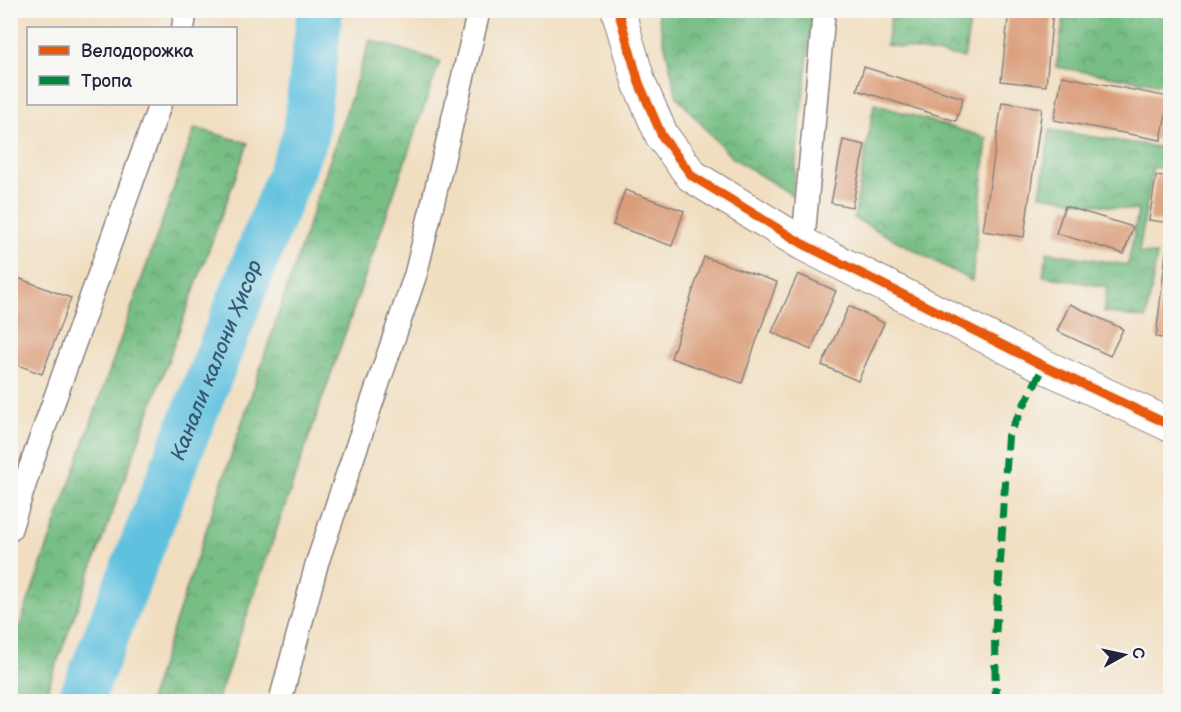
<svg xmlns="http://www.w3.org/2000/svg" width="1181" height="712" font-family="'Balsamiq Sans',sans-serif">
  <style>
    .forest { fill: url(#forest-crowns); stroke: #4c7060; stroke-width: 1.5 }
    .lines { fill: none; stroke-linecap: round; stroke-linejoin: round }
    .canal { stroke: #61c1df; stroke-width: 46 }
    .building { fill: #da9d79 }
    .lane-casing { stroke: #8a807e; stroke-width: 25 }
    .street-casing { stroke: #8a807e; stroke-width: 35 }
    .lane { stroke: #fff; stroke-width: 22 }
    .street { stroke: #fff; stroke-width: 33 }
    .quiet { stroke: #00873e; stroke-width: 8; stroke-dasharray: 15 8; stroke-linecap: butt }
    .cycleway-casing { stroke: #f6f6f2; stroke-width: 13 }
    .cycleway { stroke: #e8590c; stroke-width: 9 }
    .labels { text-anchor: middle; stroke-width: 4.5; stroke-linejoin: round; paint-order: stroke }
    .water-label { font-size: 21px; font-style: italic; fill: #385a74; stroke: #f6f6f2 }
  </style>
  <defs>
    <pattern id="forest-crowns" width="20" height="18" patternUnits="userSpaceOnUse" patternTransform="scale(1.5)"><rect width="20" height="18" fill="#77be84"/><path d="M2 6a3 3 0 1 1 6 0M12 15a3 3 0 1 1 6 0" fill="none" stroke="#619a6d"/></pattern>
  </defs>
  <rect width="100%" height="100%" fill="#f6f6f2"/>
  <filter id="ink" filterUnits="userSpaceOnUse"><feTurbulence type="fractalNoise" baseFrequency=".0167" numOctaves="2"/><feDisplacementMap in="SourceGraphic" scale="12" xChannelSelector="R" yChannelSelector="G"/><feConvolveMatrix kernelMatrix="1 2 1 2 8 2 1 2 1" color-interpolation-filters="sRGB"/></filter>
  <filter id="wash" filterUnits="userSpaceOnUse"><feTurbulence type="fractalNoise" baseFrequency=".008" numOctaves="4" result="noise"/><feDisplacementMap in="SourceGraphic" scale="24" xChannelSelector="R" yChannelSelector="G"/><feGaussianBlur stdDeviation="1.35" result="paint"/><feColorMatrix in="noise" values="0 0 0 0 0 0 0 0 0 0 0 0 0 0 0 0 0 1.4 0 .05"/><feComposite in="paint" operator="in"/></filter>
  <g filter="url(#wash)">
    <rect width="100%" height="100%" fill="#f1dec0"/>
    <g class="forest">
      <path d="M657,11H813L792,195L731,157L677,97Z"/>
      <path d="M892,11H972L964,58L886,45Z"/>
      <path d="M1065,11H1170L1164,63L1170,65V86L1056,67Z"/>
      <path d="M370,40L440,61L217,701H149Z"/>
      <path d="M874,104L987,138L972,281L854,218Z"/>
      <path d="M195,128L248,143L43,701H11V650Z"/>
      <path d="M1050,130L1170,149V169L1153,167L1139,252L1157,255L1146,319L1104,312L1107,287L1043,276L1047,252L1128,265L1138,211L1040,195Z"/>
    </g>
    <g class="lines">
      <path class="canal" id="s1" d="M80,702L305,136L320,10"/>
    </g>
    <g id="blocks">
      <g class="building">
        <path d="M1009,10H1053L1046,86L1001,81Z"/>
        <path d="M864,67L963,98L956,121L857,90Z"/>
        <path d="M1062,76L1169,97L1161,140L1054,120Z"/>
        <path d="M1002,102L1042,108L1024,237L983,231Z"/>
        <path d="M843,140L865,145L852,207L831,203Z"/>
        <path d="M1156,176L1170,178V223L1149,220Z"/>
        <path d="M625,190L684,211L672,246L613,225Z"/>
        <path d="M1065,206L1133,227L1124,254L1056,233Z"/>
        <path d="M1166,252L1170,253V339L1156,337Z"/>
        <path d="M704,257L777,282L742,383L671,358Z"/>
        <path d="M798,274L836,291L811,350L772,332Z"/>
        <path d="M10,275L71,298L42,374L10,362Z"/>
        <path d="M1070,304L1123,329L1110,356L1057,331Z"/>
        <path d="M849,306L884,323L858,381L822,365Z"/>
      </g>
    </g>
  </g>
  <g filter="url(#ink)">
    <use href="#blocks" fill-opacity="0" stroke="#8a807e" stroke-width="1.5"/>
    <g class="lines">
      <g class="lane-casing">
        <g id="lane">
          <path d="M183,28L186,10"/>
          <path d="M803,244L824,10"/>
          <path d="M10,530L30,468L160,104"/>
          <path d="M280,702L317,563L416,273L479,10"/>
        </g>
      </g>
      <g class="street-casing">
        <path id="street" d="M618,10L639,83L662,136L692,176L803,244L1044,366L1170,425"/>
      </g>
      <use href="#lane" class="lane"/>
      <use href="#street" class="street"/>
      <path class="quiet" d="M996,702L995,640L1008,436L1044,366"/>
      <g class="cycleway-casing">
        <path id="cycleway" d="M618,10L639,83L662,136L692,176L803,244L1044,366L1170,425"/>
      </g>
      <use href="#cycleway" class="cycleway"/>
    </g>
  </g>
  <g class="labels">
    <g class="water-label">
      <text dy="7" stroke="none"><textPath href="#s1" startOffset="368">Канали калони Ҳисор</textPath></text>
    </g>
  </g>
  <rect width="1181" height="712" fill="none" stroke="#f6f6f2" stroke-width="36"/>
  <rect x="27" y="27" width="210" height="78" fill="#f6f6f2" stroke="#a1a1a9" stroke-width="1.5"/>
  <rect x="39" y="46" width="30" height="9" fill="#e8590c" stroke="#a1a1a9" stroke-width="1.5"/>
  <text x="81" y="57" font-size="18" fill="#22223b">Велодорожка</text>
  <rect x="39" y="76" width="30" height="9" fill="#00873e" stroke="#a1a1a9" stroke-width="1.5"/>
  <text x="81" y="87" font-size="18" fill="#22223b">Тропа</text>
  <g transform="translate(1124 655) rotate(82)" stroke="#f6f6f2" stroke-width="4.5" paint-order="stroke">
  <path d="M0-4.5L10 22L0 15L-10 22Z" fill="#22223b"/>
  <text y="-9" font-size="16" font-weight="bold" text-anchor="middle" fill="#22223b">С</text>
  </g>
</svg>
